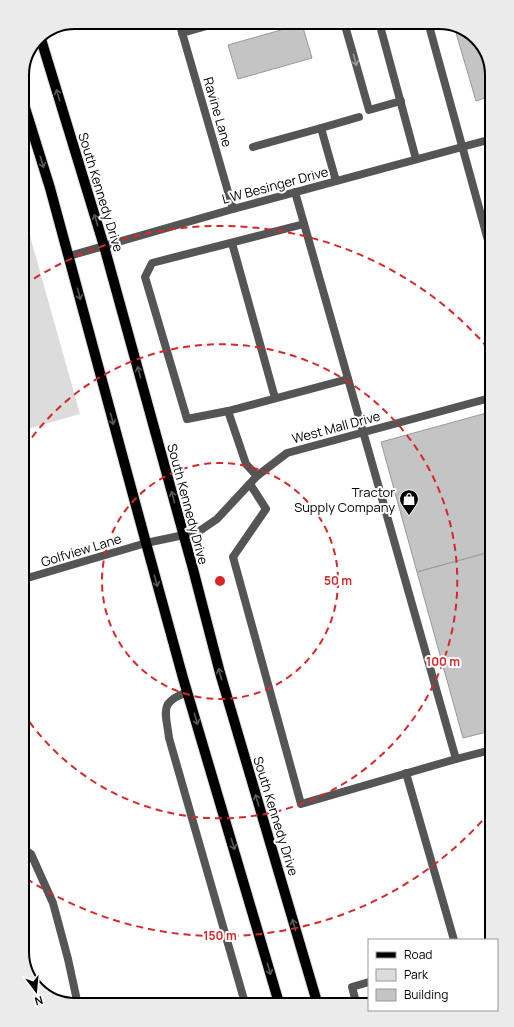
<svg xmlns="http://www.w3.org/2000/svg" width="514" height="1027" font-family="Manrope,sans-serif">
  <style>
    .green { fill: #dcdcdc }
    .building { fill: #c4c4c4; stroke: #999 }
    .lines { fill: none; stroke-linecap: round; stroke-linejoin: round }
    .primary-casing { stroke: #dbdbdb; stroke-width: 12 }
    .lane { stroke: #555; stroke-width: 8 }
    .street { stroke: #555; stroke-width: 8 }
    .primary { stroke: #000; stroke-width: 10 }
    .oneway { stroke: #999 }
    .oneway2 { stroke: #595959 }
    .ring { fill: none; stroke: #d62828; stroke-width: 2; stroke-dasharray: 7 5 }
    .labels { text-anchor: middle; stroke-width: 4; stroke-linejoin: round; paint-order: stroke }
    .street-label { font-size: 13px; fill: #000; stroke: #fff }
    .poi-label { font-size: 13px; fill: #000; stroke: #fff; text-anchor: end }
    .rim { fill: none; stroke: #000; stroke-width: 2 }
    .centre { fill: #d62828; stroke: #fff; stroke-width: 2 }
    .ring-label { font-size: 12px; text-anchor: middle; font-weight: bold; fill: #d62828; stroke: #fff; stroke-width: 4; stroke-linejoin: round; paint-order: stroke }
  </style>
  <rect width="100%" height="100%" fill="#fff"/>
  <path class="green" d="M23,211L80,414L24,430Z"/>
  <g class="building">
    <path d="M302,24L312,58L238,79L228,45Z"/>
    <path d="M454,26L471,33L488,55V97L476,101Z"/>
    <path d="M490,412V552L417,572L381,442Z"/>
    <path d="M490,552L491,731L463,738L417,572Z"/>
  </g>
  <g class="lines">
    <g class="primary-casing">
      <g id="primary">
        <path d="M40,36L104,246L193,569L220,673L317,1002"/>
        <path d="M22,98L50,188L146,543L183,678L279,1003"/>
      </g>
    </g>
    <g class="lane">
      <path d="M344,22L369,110L401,101"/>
      <path d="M379,22L416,159"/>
      <path d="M428,22L489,244"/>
      <path d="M182,33L221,22"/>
      <path d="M321,128L359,117"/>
      <path d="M253,147L321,128L336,181"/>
      <path d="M295,192L456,759"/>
      <path d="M232,243L275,398"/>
      <path d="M228,411L348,379"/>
      <path d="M257,476L246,464L228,411L187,419L145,277L152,263L304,224"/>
      <path d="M250,484L266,509L233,557L301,804L456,759L491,750"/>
      <path d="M188,692C158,702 166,712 169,738L245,1003"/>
      <path d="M406,773L454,940"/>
      <path d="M25,850L31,854L53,903L68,959L78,1005"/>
      <path d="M356,1002L352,987L369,982"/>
    </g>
    <g class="street">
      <path d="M179,22L233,209"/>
      <path d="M69,256L233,209L488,140"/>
      <path d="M24,579L146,543L198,532L217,519L257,476L287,453L490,398"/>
    </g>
    <use href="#primary" class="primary"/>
  </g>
  <defs><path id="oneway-shaft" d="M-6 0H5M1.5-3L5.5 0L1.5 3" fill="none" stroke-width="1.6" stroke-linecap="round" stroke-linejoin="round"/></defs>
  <use class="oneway" href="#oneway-shaft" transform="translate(355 60) rotate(74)"/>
  <g class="oneway2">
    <use href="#oneway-shaft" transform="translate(58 95) rotate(-107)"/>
    <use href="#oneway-shaft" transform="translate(42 162) rotate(73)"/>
    <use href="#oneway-shaft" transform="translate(96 220) rotate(-107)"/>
    <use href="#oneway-shaft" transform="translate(79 294) rotate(75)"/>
    <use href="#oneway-shaft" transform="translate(139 372) rotate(-105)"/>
    <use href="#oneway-shaft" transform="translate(112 419) rotate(75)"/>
    <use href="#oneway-shaft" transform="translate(173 497) rotate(-105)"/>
    <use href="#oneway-shaft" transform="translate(156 581) rotate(74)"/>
    <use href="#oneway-shaft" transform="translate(220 674) rotate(-106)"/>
    <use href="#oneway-shaft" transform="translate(196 719) rotate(73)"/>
    <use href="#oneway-shaft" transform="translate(257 800) rotate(-107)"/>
    <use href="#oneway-shaft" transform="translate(233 844) rotate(73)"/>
    <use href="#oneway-shaft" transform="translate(294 925) rotate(-106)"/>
    <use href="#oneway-shaft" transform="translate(269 969) rotate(74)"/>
  </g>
  <g class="ring">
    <circle cx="220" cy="581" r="118"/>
    <path d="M25 447A237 237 0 1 1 26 717"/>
    <path d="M490 812A355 355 0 0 1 27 879M24 285A355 355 0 0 1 488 348"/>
  </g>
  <defs>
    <g id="shop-pin" transform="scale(1)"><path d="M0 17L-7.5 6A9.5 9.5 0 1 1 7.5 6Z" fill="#000" stroke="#fff"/><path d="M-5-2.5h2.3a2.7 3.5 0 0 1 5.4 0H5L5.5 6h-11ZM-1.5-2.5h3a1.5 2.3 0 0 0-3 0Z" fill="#fff"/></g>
  </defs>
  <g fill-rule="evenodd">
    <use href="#shop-pin" x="409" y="499"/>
  </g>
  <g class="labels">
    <g class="street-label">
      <text transform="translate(218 112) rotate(74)" y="5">Ravine Lane</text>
      <text transform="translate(275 185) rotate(-15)" y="5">L W Besinger Drive</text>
      <text transform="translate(101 192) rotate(73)" y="5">South Kennedy Drive</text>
      <text transform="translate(336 427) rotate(-15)" y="5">West Mall Drive</text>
      <text transform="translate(188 504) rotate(75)" y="5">South Kennedy Drive</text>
      <text transform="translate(81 550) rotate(-17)" y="5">Golfview Lane</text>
      <text transform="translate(276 816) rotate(73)" y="5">South Kennedy Drive</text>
    </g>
    <g class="poi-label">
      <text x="395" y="497">Tractor<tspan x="395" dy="15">Supply Company</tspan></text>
    </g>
  </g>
  <path d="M0 0H514V1027H0ZM75 29H439A46 46 0 0 1 485 75V952A46 46 0 0 1 439 998H75A46 46 0 0 1 29 952V75A46 46 0 0 1 75 29Z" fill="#ebebeb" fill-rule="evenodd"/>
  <path class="rim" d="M75 29H439A46 46 0 0 1 485 75V952A46 46 0 0 1 439 998H75A46 46 0 0 1 29 952V75A46 46 0 0 1 75 29Z"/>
  <circle cx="220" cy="581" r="6" class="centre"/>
  <g class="ring-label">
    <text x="338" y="585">50 m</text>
    <text x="443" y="666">100 m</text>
    <text x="220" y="940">150 m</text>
  </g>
  <rect x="368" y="939" width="130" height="72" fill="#ffffff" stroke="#999999"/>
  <rect x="376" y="952" width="20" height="6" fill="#000000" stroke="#999999"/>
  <text x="404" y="959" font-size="12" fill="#000000">Road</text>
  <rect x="376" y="969" width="20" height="12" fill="#dcdcdc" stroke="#999999"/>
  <text x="404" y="979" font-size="12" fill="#000000">Park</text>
  <rect x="376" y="989" width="20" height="12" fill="#c4c4c4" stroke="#999999"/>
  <text x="404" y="999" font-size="12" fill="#000000">Building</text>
  <g transform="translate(36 991) rotate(164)" stroke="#ffffff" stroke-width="3" paint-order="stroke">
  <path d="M0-3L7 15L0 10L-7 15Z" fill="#000000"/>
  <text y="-6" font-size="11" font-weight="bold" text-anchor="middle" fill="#000000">N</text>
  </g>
</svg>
